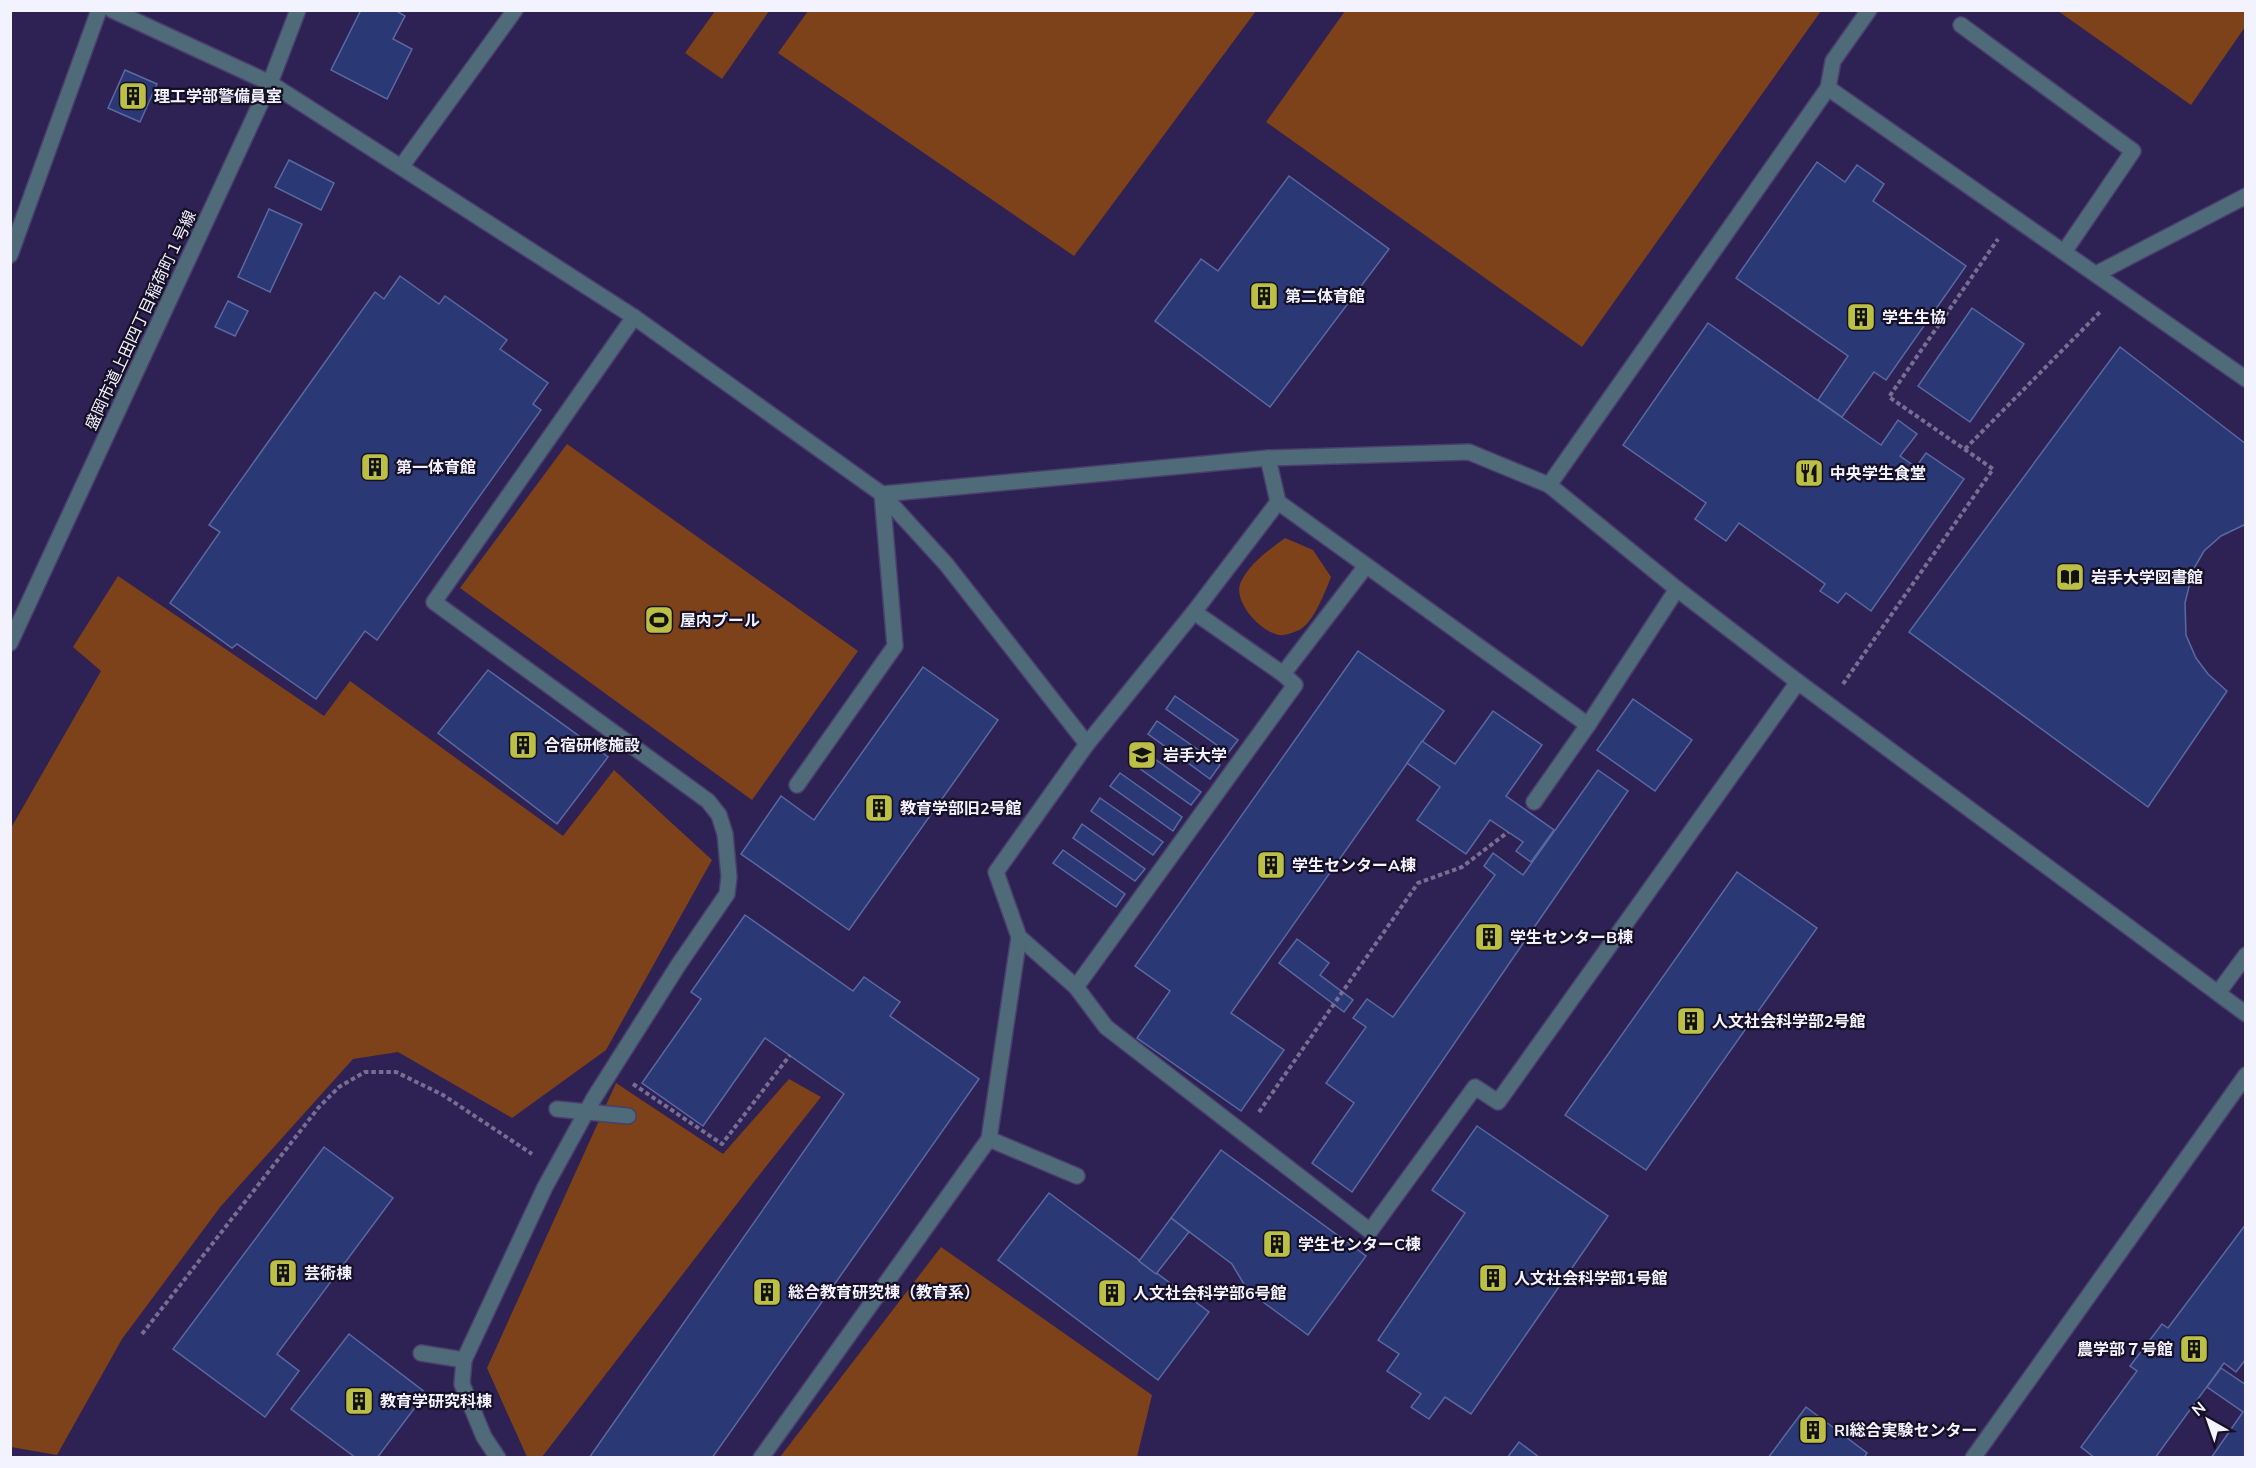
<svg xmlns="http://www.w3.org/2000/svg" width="2256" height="1468" font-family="'Nunito Sans','Noto Sans JP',sans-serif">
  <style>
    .green { fill: #7e421a }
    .building { fill: #2b3876; stroke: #5a699f; stroke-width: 1.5 }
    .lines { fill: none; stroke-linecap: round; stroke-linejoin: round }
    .minor-casing { stroke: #4a3e6c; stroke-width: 18 }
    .path { stroke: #766e93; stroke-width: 4; stroke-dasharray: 4.5 3; stroke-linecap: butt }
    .minor { stroke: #4f6a78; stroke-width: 15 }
    .labels { text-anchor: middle; stroke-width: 4.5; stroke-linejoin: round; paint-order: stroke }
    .poi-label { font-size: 16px; font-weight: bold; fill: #f3f2ff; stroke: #151026; text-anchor: start }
    .street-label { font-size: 16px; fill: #f3f2ff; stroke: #151026 }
  </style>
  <rect width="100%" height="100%" fill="#2e2154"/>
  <g class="green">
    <path d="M715,11H769L722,79L685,53Z"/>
    <path d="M808,11V10L1256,11L1074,256L778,53Z"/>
    <path d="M1345,11V10L1821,11L1582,347L1266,122Z"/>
    <path d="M2058,11H2245V27L2191,105Z"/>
    <path d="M567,444L858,651L752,800L460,588Z"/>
    <path d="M1285,538L1313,550L1331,577C1325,592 1314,621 1301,629C1296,632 1284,636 1279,635C1261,632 1234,603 1240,584C1248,564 1269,550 1285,538Z"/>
    <path d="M118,576L324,716L350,681L563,836L614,770L712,860L606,1050L512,1118L398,1052L353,1059L221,1206L122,1339L57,1455L11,1447V828L101,671L73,647Z"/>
    <path d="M789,1079L821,1097L753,1183L542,1457H527L487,1368L616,1083L723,1154Z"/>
    <path d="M941,1247L1152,1395L1137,1457H780Z"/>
  </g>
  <g class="building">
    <path d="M361,10H395L405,16L393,39L412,49L387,99L331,70Z"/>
    <path d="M125,70L157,84L140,122L108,108Z"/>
    <path d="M289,160L334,183L321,210L275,187Z"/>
    <path d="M1817,162L1845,182L1857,165L1884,184L1873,201L1966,266L1886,380L1874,372L1842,417L1818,400L1848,356L1736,278Z"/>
    <path d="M1289,176L1389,249L1270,407L1155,321L1201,259L1218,271Z"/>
    <path d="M269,209L302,224L270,292L238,277Z"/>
    <path d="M400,276L439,304L445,296L507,340L500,349L548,383L533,404L541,410L377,640L365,631L316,699L237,644L232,648L170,603L220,532L209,525L375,292L384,299Z"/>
    <path d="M228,301L248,311L235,336L215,327Z"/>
    <path d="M1972,308L2024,344L1970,422L1918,386Z"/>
    <path d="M1708,323L1881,445L1898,420L1917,434L1900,456L1916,467L1926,453L1964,479L1871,611L1846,593L1838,603L1820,591L1825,584L1739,523L1726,541L1695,519L1706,503L1623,445Z"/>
    <path d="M2120,347L2246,444V524L2221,536L2204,551L2193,570L2185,603L2186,635L2196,658L2208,674L2227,691L2148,807L1909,632Z"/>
    <path d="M1358,651L1444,711L1231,1013L1284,1050L1241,1111L1137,1038L1170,991L1135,966Z"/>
    <path d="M923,667L998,720L849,930L741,854L781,796L814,820Z"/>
    <path d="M488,670L608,757L557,824L438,733Z"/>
    <path d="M1175,696L1238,740L1228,753L1166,709Z"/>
    <path d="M1633,699L1692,740L1655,791L1597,750Z"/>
    <path d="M1493,711L1542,745L1506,796L1554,830L1531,862L1516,851L1523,842L1490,820L1466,854L1417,820L1440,787L1407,763L1422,741L1455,764Z"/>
    <path d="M1157,721L1220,765L1210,779L1148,734Z"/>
    <path d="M1138,747L1201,792L1191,805L1129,761Z"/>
    <path d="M1598,770L1628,791L1352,1192L1312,1163L1354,1103L1326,1083L1366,1027L1353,1018L1367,999L1393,1017L1495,875L1484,866L1493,853L1523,875Z"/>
    <path d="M1120,773L1182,817L1173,831L1110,786Z"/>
    <path d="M1100,798L1163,842L1153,855L1091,811Z"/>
    <path d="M1082,824L1145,869L1135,881L1073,838Z"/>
    <path d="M1063,850L1125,894L1116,907L1053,863Z"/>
    <path d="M1737,872L1817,928L1646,1170L1565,1115Z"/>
    <path d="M745,915L853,991L864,977L900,1002L890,1016L979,1079L712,1458H589L844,1094L765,1038L703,1126L642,1083L701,999L691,992Z"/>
    <path d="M1297,939L1329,963L1320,975L1353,1000L1344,1012L1279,963Z"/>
    <path d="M1477,1126L1608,1216L1471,1414L1445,1397L1429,1419L1411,1407L1421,1394L1387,1371L1399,1354L1378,1340L1465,1213L1432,1190Z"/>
    <path d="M324,1147L393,1198L277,1354L299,1371L265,1417L173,1349Z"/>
    <path d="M1221,1150L1366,1256L1308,1335L1248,1291L1232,1264L1171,1218Z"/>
    <path d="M1049,1193L1209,1312L1158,1380L998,1260Z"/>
    <path d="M1171,1218L1189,1232L1156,1274L1139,1261Z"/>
    <path d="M2246,1224V1359L2236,1372L2224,1363L2155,1458H2095L2081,1447L2137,1371L2130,1366L2162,1324L2168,1328Z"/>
    <path d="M349,1334L426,1393L377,1458H356L291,1409Z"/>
    <path d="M2221,1368L2246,1385V1458H2211L2243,1412L2207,1387Z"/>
    <path d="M1806,1407L1867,1453L1864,1458H1768Z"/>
    <path d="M1519,1442L1540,1458H1507Z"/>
  </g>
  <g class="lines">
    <g class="minor-casing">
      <g id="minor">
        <path d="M112,10L270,83L634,317L882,494L1268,458L1469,452L1549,485L1677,589L1798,682L2246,1014"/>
        <path d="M1961,25L2133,151L2064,252"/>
        <path d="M1828,88L1833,61L1869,10"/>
        <path d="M401,167L515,10"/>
        <path d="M10,255L99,10"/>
        <path d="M2096,274L2246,196"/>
        <path d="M1268,458L1278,502L1588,725"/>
        <path d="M1549,485L1828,88L2246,379"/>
        <path d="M882,494L946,564L1087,744L1194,612L1278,502"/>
        <path d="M10,643L270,83L298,10"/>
        <path d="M1283,674L1366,566"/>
        <path d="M1087,744L996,872L1019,937L1076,987L1295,685L1283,674L1194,612"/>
        <path d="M797,785L895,646L882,494"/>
        <path d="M1534,802L1588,725L1677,589"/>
        <path d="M1076,987L1106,1027L1370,1231L1475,1087L1498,1102L1798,682"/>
        <path d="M2218,993L2246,955"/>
        <path d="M557,1109L628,1116"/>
        <path d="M989,1139L1077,1176"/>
        <path d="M421,1353L464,1360"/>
        <path d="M498,1458L484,1437L462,1384L464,1360L545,1187L594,1098L679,964L727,894L729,877L725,834L719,815L708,801L434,602L634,317"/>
        <path d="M761,1458L989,1139L1019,937"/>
        <path d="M1973,1458L2246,1075"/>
      </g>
    </g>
    <g class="path">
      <path d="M1965,449L2101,311"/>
      <path d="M1843,684L1993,469L1889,397L1998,239"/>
      <path d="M633,1084L722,1144L790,1055"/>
      <path d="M1259,1112L1418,883L1462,867L1508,832"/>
      <path d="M142,1334L319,1107L339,1087L365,1072H396L443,1095L532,1154"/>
    </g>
    <use href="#minor" class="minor"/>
  </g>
  <defs>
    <g id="building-square" transform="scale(1.5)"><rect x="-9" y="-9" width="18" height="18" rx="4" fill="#bbc045" stroke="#151026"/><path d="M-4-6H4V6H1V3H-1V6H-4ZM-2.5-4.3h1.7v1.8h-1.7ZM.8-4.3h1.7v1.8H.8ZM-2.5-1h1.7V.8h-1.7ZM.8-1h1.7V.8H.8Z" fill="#111"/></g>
    <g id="restaurant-square" transform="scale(1.5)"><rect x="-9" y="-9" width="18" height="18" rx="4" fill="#bbc045" stroke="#151026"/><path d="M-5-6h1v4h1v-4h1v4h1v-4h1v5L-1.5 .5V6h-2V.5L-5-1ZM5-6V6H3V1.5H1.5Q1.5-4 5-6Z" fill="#111"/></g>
    <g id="library-square" transform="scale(1.5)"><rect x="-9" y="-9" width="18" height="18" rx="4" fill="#bbc045" stroke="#151026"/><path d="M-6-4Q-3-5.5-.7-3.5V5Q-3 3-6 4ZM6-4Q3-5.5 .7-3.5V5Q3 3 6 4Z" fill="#111"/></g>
    <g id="stadium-square" transform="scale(1.5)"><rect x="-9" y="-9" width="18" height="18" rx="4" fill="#bbc045" stroke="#151026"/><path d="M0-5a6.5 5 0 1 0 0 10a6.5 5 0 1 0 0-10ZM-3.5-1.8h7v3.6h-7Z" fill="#111"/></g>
    <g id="university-square" transform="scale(1.5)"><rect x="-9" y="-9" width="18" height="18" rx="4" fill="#bbc045" stroke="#151026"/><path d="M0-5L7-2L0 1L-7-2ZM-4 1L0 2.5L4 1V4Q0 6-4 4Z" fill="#111"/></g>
  </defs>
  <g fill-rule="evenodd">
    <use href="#building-square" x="133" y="96"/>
    <use href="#building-square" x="1264" y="296"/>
    <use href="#building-square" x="1861" y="317"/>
    <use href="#building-square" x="375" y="467"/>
    <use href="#restaurant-square" x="1809" y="473"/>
    <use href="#library-square" x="2070" y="577"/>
    <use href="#stadium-square" x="659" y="620"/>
    <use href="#building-square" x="523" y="745"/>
    <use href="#university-square" x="1142" y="755"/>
    <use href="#building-square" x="879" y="808"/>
    <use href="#building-square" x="1271" y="865"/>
    <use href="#building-square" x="1489" y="937"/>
    <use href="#building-square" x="1691" y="1021"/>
    <use href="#building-square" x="1277" y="1244"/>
    <use href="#building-square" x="283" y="1273"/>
    <use href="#building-square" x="1493" y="1278"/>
    <use href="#building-square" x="767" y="1292"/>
    <use href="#building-square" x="1112" y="1293"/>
    <use href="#building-square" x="2194" y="1349"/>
    <use href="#building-square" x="359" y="1401"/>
    <use href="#building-square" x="1813" y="1430"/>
  </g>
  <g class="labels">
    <g class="poi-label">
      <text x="154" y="102">理工学部警備員室</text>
      <text x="1285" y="302">第二体育館</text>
      <text x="1882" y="323">学生生協</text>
      <text x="396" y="473">第一体育館</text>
      <text x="1830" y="479">中央学生食堂</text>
      <text x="2091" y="583">岩手大学図書館</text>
      <text x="680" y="626">屋内プール</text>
      <text x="544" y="751">合宿研修施設</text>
      <text x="1163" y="761">岩手大学</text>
      <text x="900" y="814">教育学部旧2号館</text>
      <text x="1292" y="871">学生センターA棟</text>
      <text x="1510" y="943">学生センターB棟</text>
      <text x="1712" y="1027">人文社会科学部2号館</text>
      <text x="1298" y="1250">学生センターC棟</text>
      <text x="304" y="1279">芸術棟</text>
      <text x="1514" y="1284">人文社会科学部1号館</text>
      <text x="788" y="1298">総合教育研究棟（教育系）</text>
      <text x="1133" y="1299">人文社会科学部6号館</text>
      <text x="2173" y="1355" text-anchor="end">農学部７号館</text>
      <text x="380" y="1407">教育学研究科棟</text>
      <text x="1834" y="1436">RI総合実験センター</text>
    </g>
    <g class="street-label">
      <text transform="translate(140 320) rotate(-65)" y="6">盛岡市道上田四丁目稲荷町１号線</text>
    </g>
  </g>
  <rect width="2256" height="1468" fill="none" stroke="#f3f2ff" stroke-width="24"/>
  <g transform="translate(2208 1420) rotate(320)" stroke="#151026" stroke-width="4.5" paint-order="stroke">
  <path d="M0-4.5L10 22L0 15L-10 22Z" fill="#f3f2ff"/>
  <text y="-9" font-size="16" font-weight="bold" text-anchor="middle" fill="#f3f2ff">N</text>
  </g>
</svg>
